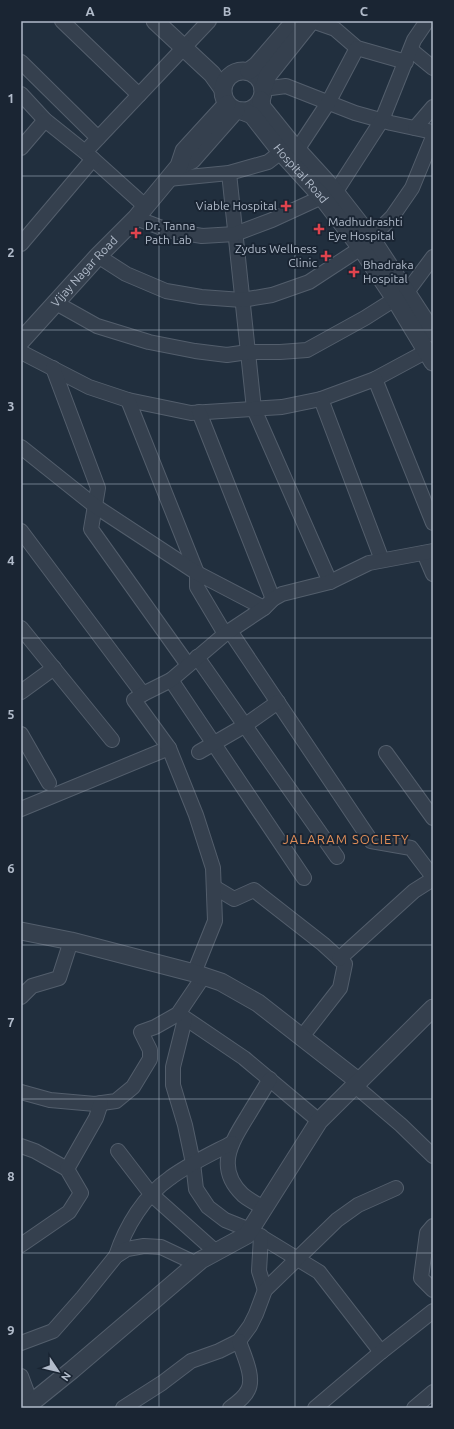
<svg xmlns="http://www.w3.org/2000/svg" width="454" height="1429" font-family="Ubuntu,sans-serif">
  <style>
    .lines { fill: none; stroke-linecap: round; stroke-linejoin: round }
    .minor-casing { stroke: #535e6c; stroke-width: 16 }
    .tertiary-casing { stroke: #535e6c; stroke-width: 19 }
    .minor { stroke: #35404e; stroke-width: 14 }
    .tertiary { stroke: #35404e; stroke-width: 17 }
    .grid { fill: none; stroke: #b1bbca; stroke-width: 1; stroke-opacity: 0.55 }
    .health-dot { fill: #e0444e; stroke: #1a2533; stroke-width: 1.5 }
    .labels { text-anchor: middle; stroke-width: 4; stroke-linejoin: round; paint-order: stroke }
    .street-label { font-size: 12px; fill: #b1bbca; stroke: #1a2533 }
    .poi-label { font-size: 12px; fill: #b1bbca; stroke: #1a2533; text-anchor: start }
    .neighbourhood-label { font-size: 13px; letter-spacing: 1px; fill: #de8c57; stroke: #1a2533 }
    .neatline { fill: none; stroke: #b1bbca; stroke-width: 1.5 }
    .grid-label { font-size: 13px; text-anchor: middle; font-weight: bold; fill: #b1bbca }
  </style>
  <rect width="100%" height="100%" fill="#212f3e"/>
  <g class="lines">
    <g class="minor-casing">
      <g id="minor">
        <path d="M62,21L139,95"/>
        <path d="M312,21L335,29L357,48L406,62"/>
        <path d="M411,50L433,68"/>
        <path d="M21,62L98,138"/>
        <path d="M263,89L286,86L355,113L391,123L433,132"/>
        <path d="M21,94L45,120L85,152L145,206"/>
        <path d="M415,128L433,107"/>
        <path d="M21,148L45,120"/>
        <path d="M297,150L328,103L357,48"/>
        <path d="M85,152L209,21"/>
        <path d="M229,173L254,409L330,582"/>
        <path d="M168,179L229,173L268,162L281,152"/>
        <path d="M335,193L382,120L414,40L427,21"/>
        <path d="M136,218L167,230L202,236L235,234L272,220L322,197"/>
        <path d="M371,238L392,217L412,188L433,137"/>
        <path d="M21,244L93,159"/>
        <path d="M98,256L126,274L166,291L201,297L242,300L272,295L309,282L361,248"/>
        <path d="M407,292L433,257"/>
        <path d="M56,303L97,326L149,342L195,351L227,355L248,352H280L307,350L365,318L395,299"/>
        <path d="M21,352L89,387L128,400L191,413L282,407L321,399L375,379L427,351"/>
        <path d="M53,368L98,488L91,529L188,665"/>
        <path d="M375,379L433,523"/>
        <path d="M321,399L382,560"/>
        <path d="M128,400L197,573V587L225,634"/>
        <path d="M199,412L273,599"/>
        <path d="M21,447L95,506L197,573L264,608"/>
        <path d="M21,531L143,694"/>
        <path d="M424,553L433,574"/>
        <path d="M21,628L112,740"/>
        <path d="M230,631L371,841L411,848L433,877"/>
        <path d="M197,657L337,857"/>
        <path d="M171,680L304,878"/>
        <path d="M21,692L54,668"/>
        <path d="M21,734L49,783"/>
        <path d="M199,752L244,726L278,702"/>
        <path d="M386,753L433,818"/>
        <path d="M21,809L169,748"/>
        <path d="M214,887L234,899L254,890L323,944L345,964L340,988L301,1038"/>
        <path d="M339,959L414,891L433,879"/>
        <path d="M194,973L215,921L213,868L196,815L169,748L134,700L143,694L171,680L225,634L264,608L273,599L282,594L330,582L369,563L433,551"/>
        <path d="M21,997L32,986L59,978L71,941"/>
        <path d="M179,1014L244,1058L319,1121"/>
        <path d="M185,1019L173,1067V1085L185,1125L193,1163L196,1189L208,1207L225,1220L250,1230L319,1272L381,1352"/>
        <path d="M354,1085L401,1125L433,1156"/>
        <path d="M21,1092L50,1100L95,1104L116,1101L133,1087L150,1059V1050L141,1032L155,1027L178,1014L203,977"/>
        <path d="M21,1146L35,1151L67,1169L81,1193L69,1212L21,1245"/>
        <path d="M118,1151L151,1194L216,1252"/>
        <path d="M67,1169L96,1118L101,1103"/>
        <path d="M264,1208C257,1204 249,1200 243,1195C215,1168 231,1143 247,1117C255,1104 262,1092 270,1079"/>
        <path d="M433,1226L427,1233L421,1278L433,1290"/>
        <path d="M261,1236L259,1271L265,1290"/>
        <path d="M116,1256C126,1226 144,1196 170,1178C189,1164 211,1154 232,1143"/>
        <path d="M21,1343L53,1331L83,1297L116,1256L127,1249L144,1246L161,1247L197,1264"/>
        <path d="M21,1376L31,1403"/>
        <path d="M123,1408L162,1383L191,1361L219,1351L239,1341L250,1326L256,1314L265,1290L337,1220L358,1205L396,1188"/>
        <path d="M230,1408C237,1403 245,1397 248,1390C255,1377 243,1354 239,1341"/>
        <path d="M315,1408L381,1352L433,1311"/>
        <path d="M414,1408L433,1392"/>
      </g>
    </g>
    <g class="tertiary-casing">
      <g id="tertiary">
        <path d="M155,21L212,74L222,88"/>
        <circle cx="243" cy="91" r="20"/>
        <path d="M249,71L257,65L295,21"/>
        <path d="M263,89L268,75L311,21"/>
        <path d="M261,100L262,107L291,143L332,188L371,238L433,333"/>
        <path id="s1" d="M242,111L252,115L281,152L322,197L361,248L395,299L433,362"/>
        <path d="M179,166L192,160L236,110"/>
        <path id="s2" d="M21,341L98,256L136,218L179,166L184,151L227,104"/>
        <path d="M21,931L71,941L194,973L221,982L258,1003L358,1081"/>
        <path d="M25,1408L72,1370L201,1260L247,1235L319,1121L433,1008"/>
      </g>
    </g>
    <use href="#minor" class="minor"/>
    <use href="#tertiary" class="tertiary"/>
  </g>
  <path class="grid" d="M159,21V1408M295,21V1408M21,176H433M21,330H433M21,484H433M21,638H433M21,791H433M21,945H433M21,1099H433M21,1253H433"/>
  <g class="health-dot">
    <path d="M284 200h4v4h4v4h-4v4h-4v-4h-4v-4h4z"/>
    <path d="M317 223h4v4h4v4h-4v4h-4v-4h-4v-4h4z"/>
    <path d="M134 227h4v4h4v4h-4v4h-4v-4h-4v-4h4z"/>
    <path d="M324 250h4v4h4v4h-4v4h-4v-4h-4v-4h4z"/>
    <path d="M352 266h4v4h4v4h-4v4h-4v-4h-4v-4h4z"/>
  </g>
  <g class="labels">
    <g class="street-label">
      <text dy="4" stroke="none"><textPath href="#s1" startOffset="87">Hospital Road</textPath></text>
      <text dy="4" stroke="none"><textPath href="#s2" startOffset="94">Vijay Nagar Road</textPath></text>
    </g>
    <g class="poi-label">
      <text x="277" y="210" text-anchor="end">Viable Hospital</text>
      <text x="328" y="226">Madhudrashti<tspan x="328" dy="14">Eye Hospital</tspan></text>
      <text x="145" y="230">Dr. Tanna<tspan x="145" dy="14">Path Lab</tspan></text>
      <text x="317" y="253" text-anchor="end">Zydus Wellness<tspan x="317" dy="14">Clinic</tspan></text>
      <text x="363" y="269">Bhadraka<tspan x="363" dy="14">Hospital</tspan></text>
    </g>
    <g class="neighbourhood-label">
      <text x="346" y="844">JALARAM SOCIETY</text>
    </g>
  </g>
  <rect width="454" height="1429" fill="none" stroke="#1a2533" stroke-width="44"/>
  <g transform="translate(58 1371) rotate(125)" stroke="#1a2533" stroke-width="3" paint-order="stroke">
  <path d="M0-3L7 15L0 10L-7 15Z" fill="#b1bbca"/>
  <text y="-6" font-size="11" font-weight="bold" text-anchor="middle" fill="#b1bbca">N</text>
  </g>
  <rect x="22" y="22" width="410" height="1385" class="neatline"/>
  <g class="grid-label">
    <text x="90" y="16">A</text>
    <text x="227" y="16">B</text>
    <text x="364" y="16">C</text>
    <text x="11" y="103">1</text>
    <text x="11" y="257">2</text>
    <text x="11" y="411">3</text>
    <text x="11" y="565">4</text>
    <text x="11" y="719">5</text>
    <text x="11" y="873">6</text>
    <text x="11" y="1027">7</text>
    <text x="11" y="1181">8</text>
    <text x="11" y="1335">9</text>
  </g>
</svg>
